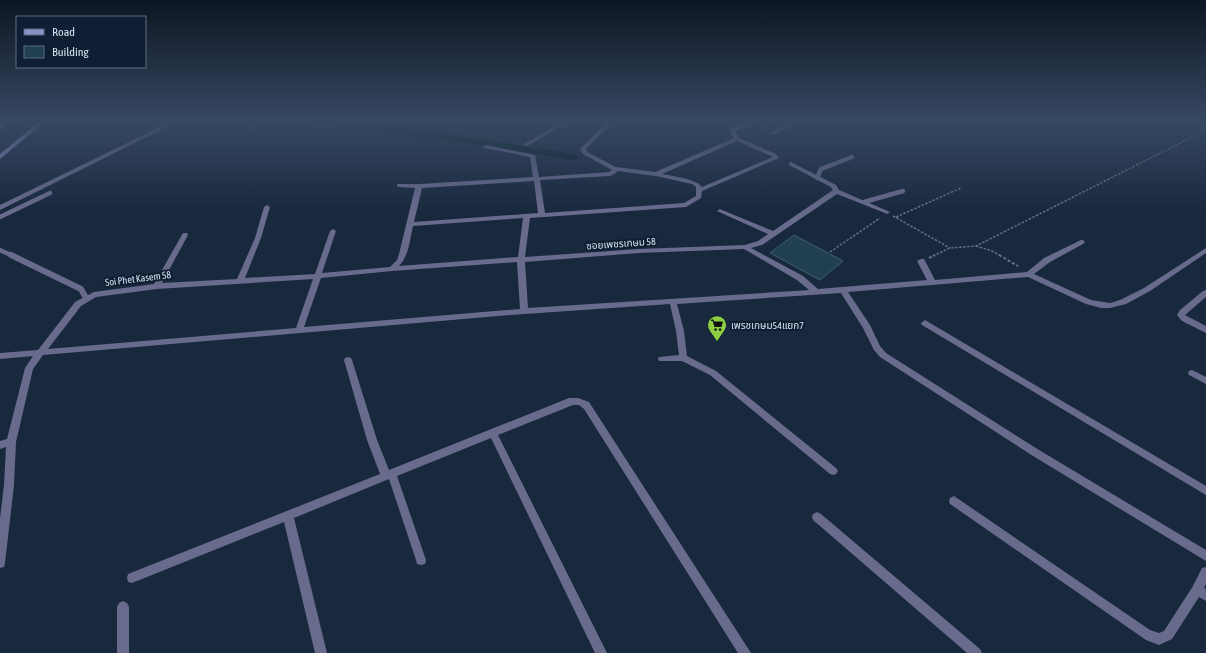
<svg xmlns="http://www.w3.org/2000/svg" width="1206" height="653" font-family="'Asap Condensed','Noto Sans Thai',sans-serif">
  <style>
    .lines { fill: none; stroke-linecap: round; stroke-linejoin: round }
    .canal { fill: #001a1e; fill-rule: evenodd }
    .building { fill: #21404f; stroke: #405f6f }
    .path-far1 { stroke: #637184; stroke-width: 1.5; stroke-dasharray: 2.5 1.5; stroke-linecap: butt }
    .path { stroke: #637184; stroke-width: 2; stroke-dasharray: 3 2; stroke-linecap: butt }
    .lane-far1 { stroke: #696b8d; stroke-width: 4.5 }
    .lane { stroke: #696b8d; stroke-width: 6 }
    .street { fill: #696b8d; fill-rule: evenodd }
    .secondary { fill: #8e91c7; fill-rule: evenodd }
    .labels { text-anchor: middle; stroke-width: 4; stroke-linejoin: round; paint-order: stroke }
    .street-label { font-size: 10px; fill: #d6e1ef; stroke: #0f1e33 }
    .poi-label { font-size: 10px; fill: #d6e1ef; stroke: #0f1e33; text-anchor: start }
  </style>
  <rect width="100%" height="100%" fill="#18283d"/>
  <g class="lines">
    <path class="canal" d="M317,121H342L394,126L574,154L578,157L574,160L394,132L321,124Z"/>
  </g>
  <path class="building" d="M794,235L843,261L820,280L770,253Z"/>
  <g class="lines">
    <g class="path-far1">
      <path d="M893,216L950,248"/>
      <path d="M896,217L961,188"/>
      <path d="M976,246L992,251L1001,256"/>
      <path d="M830,252L880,218"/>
      <path d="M933,256L950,248L976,246L1206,130"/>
    </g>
    <g class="path">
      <path d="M999,255L1018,266"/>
      <path d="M929,258L935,255"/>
    </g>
    <g class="lane-far1">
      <path d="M817,178L821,169L852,157"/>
      <path d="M864,202L903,191"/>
      <path d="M0,217L50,193"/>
      <path d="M0,250L13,256"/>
    </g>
    <path class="lane" d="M11,255L81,289L86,298"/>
    <g class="street">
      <path d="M172,121H179L0,210V205Z"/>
      <path d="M564,121H571L527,146L522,145Z"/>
      <path d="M608,121H614L586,149L587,152L616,167L655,172L734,138L730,133L731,129L751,121H758L736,131L739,138L776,154L779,158L702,191L701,198L686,207L530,218L525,257L639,249L745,245L758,241L768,234L717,211L720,209L722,210L773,231L833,190L831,187L789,165V163L791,162L836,185L839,190L890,212L887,214L885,213L837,194L762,245L751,248L803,276L818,289L927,280L917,261L921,259H924L935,280L1027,272L1044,258L1081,240H1083L1085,242L1083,244L1050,262L1034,274L1091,300L1110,303L1120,300L1144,288L1206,248V253L1150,291L1126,304L1110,308H1101L1086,304L1028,277L848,292L870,325L880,346L886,353L1039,450L1206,550V561L1033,456L880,357L874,350L863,328L841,293L677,304L684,331L687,356L716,371L836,468L838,471L836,474L833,475L830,474L710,375L682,361H659L658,359L659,357L679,355L676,331L670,304L510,315L43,355L33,369L16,442L14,485L5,563L4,567L0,568V518L4,485L6,447L0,449V441L7,439L25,368L33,356L0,359V353L38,350L75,302L94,292L154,284L183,233H187L188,235L162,283L237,279L255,238L264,207L267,205L270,207L261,238L245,278L315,274L330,231L333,229L336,231L322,273L390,267L397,260L399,254L415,188L399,187L397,186V184H419L533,177L530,157L484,148V146L486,145L535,155L539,177L609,172L612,170L583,154L580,149ZM737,141L773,157L702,187C697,179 672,176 662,174ZM617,171L656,176L692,184L696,187V196L684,203L545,213L540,180L610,176L616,173ZM534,181L538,213L414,222L422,188ZM523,218L518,257L399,266C409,256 410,239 413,226ZM744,249L797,280L809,290L528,308L525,262L639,253ZM517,262L520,309L304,327L321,278L392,271ZM313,279L296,328L48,349L81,306L96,297L157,289Z"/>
      <path d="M794,121H801L774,135L769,134Z"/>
      <path d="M1206,290V297L1185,315L1206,326V333L1182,321L1177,315L1180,310L1203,291Z"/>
      <path d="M925,320L1206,486V495L922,325L921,323Z"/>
      <path d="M348,357L351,358L352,360L377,440L389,470L569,398H578L589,402L751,653H738L584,409L579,405H573L498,435L607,653H595L491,438L397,476L426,560L425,564L421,565L417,564L416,560L389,479L294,518L327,653H315L284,522L132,583L128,582L127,578L128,574L380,474L367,440L344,360L345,358Z"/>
      <path d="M1192,370L1206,377V384L1189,375L1188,373L1189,371Z"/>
      <path d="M954,496L1150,630L1159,633L1164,631L1193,586L1202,568L1206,567V584L1204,588L1206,589V601L1199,597L1172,639L1159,645L1146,640L950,504L949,501L950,498Z"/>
      <path d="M817,512L821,514L980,649L982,653H967L813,520L812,517L813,514Z"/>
      <path d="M123,601L127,603L129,607V653H117V607L119,603Z"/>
    </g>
    <g class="secondary">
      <path d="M5,121H11L0,130V125Z"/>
      <path d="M40,121H46L0,159V154Z"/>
    </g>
  </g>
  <linearGradient id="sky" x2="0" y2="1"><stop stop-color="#0d1622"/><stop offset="0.57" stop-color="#374862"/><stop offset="1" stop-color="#374862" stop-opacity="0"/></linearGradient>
  <rect width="1206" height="212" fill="url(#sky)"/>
  <defs>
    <g id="supermarket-pin" transform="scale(1)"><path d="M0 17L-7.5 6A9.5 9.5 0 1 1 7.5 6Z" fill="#8ece43" stroke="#0f1e33"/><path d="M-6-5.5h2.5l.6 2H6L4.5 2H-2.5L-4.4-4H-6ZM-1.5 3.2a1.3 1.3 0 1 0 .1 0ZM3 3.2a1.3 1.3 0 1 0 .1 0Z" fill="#111"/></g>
  </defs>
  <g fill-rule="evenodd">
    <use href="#supermarket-pin" x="717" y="325"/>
  </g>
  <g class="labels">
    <g class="street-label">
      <text transform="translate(621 243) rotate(-4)" y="4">ซอยเพชรเกษม 58</text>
      <text transform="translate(138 278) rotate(-7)" y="4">Soi Phet Kasem 58</text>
    </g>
    <g class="poi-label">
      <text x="731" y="329">เพรชเกษม54แยก7</text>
    </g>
  </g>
  <rect x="16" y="16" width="130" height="52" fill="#0f1e33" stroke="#5f6c7e"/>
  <rect x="24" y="29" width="20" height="6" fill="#8e91c7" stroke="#5f6c7e"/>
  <text x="52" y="36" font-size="12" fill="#d6e1ef">Road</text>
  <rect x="24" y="46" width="20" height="12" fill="#21404f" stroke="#5f6c7e"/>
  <text x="52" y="56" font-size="12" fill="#d6e1ef">Building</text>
</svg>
